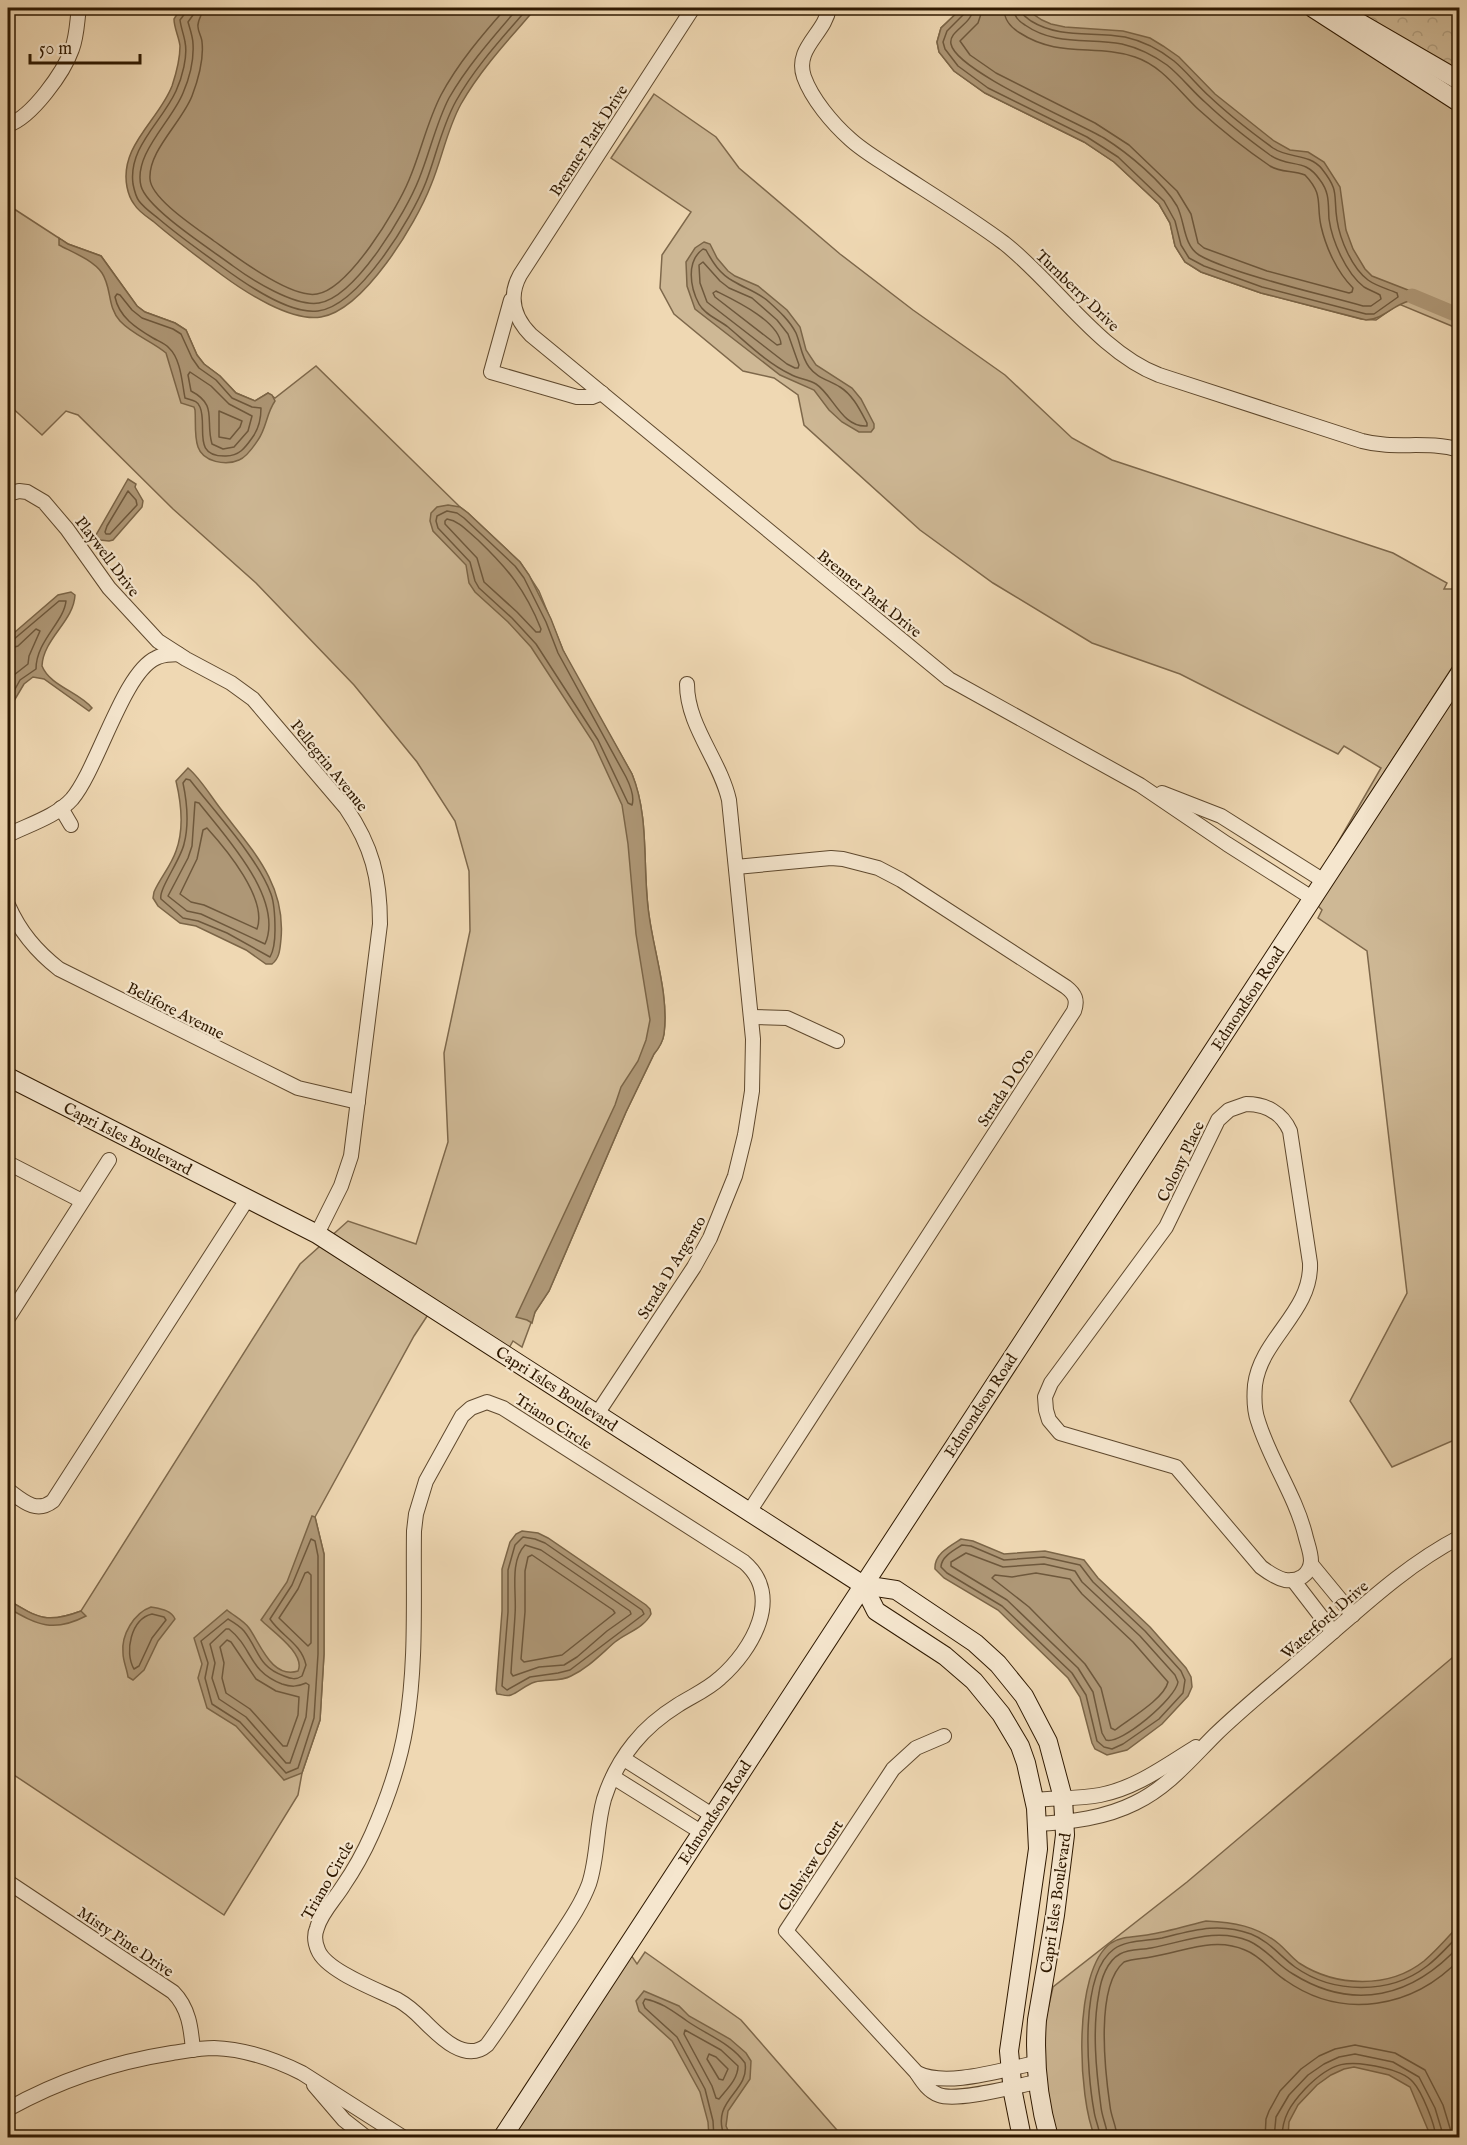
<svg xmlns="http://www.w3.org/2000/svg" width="1467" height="2145" font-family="'IM FELL English',serif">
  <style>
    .grass { fill: #ceb895; stroke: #7e684b; stroke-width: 1.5 }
    .forest { fill: url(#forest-crowns); stroke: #7e684b; stroke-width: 1.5 }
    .water { fill: #ae9776; stroke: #7b6547; stroke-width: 1.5 }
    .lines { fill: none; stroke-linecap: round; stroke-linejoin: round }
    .shore { stroke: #6e583c; stroke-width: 1.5 }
    .canal { stroke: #ae9776; stroke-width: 15 }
    .street-casing { stroke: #5f492e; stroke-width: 16 }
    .secondary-casing { stroke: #2f1901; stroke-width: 20 }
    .street { stroke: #f5e6ce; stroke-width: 14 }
    .secondary { stroke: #f5e6ce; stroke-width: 18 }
    .labels { text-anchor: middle; stroke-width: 4.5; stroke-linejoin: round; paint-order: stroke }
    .street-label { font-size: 16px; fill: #2f1901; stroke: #f5e6ce }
  </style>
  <defs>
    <pattern id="forest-crowns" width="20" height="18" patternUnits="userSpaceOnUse" patternTransform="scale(1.5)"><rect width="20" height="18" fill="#ceb895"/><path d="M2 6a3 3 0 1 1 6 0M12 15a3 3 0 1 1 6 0" fill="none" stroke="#b19e7f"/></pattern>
  </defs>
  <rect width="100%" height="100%" fill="#efd8b3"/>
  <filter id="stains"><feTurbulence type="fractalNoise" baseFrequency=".00333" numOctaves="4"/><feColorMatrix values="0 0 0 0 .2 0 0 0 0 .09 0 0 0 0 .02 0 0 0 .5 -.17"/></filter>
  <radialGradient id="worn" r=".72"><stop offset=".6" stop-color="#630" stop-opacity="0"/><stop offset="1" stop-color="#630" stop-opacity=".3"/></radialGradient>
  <g class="grass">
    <path d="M962,8H1299L1459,112V329L1399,304L1376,320L1361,319L1261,293L1201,272L1185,262L1175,246L1170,223L1159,204L1114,162L1084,142L985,93L954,71L939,52L937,42L941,28Z"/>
    <path d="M654,94L716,137L739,168L840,254L913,310L1005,375L1072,438L1112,460L1393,553L1447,583L1444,589H1452L1459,578V657L1333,851L1381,768L1344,746L1338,754L1180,674L1092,643L993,583L920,530L804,425L798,395L774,378L743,371L674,314L660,288L662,255L691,212L611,158Z"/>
    <path d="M8,205L68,244L101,256L137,306L145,312L175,323L186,330L197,355L204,364L220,376L236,393L255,401L268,393L275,398L316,366L460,507L468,513L520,562L539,591L563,650L575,674L632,774C650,818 642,869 649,915C654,953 669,995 664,1034C663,1041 659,1048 654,1054L626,1112L549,1291L535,1312L522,1347L513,1341L509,1348L437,1301L414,1336L315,1517L324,1554V1654L320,1720L302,1773L298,1795L224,1915L8,1771V1600C38,1618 47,1624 81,1611L300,1264L348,1221L416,1244L448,1142L444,1053L470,931L469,871L455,821L417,762L354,685L256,583L173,509L78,415L66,411L42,435L8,404Z"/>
    <path d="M1459,688V1438L1392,1467L1350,1401L1407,1293L1367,951L1318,918L1322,910L1318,906Z"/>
    <path d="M1459,1652V2137H1057L1045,2082L1044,2045L1045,2022L1053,1987L1187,1882Z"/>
    <path d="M645,1952L741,2020L843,2137L512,2138L631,1955L637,1964Z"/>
  </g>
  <path class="forest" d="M1351,8H1459V72L1354,9Z"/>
  <g class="water">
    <path d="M184,8H536C510,38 481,69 461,104C447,129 442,159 431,185C416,224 364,310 321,317C291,322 245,292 222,275C199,258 176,241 154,222C147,217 138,211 134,204C131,200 128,192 127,187C119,146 159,120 172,86C176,74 180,58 180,46C179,37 174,28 174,19L179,11Z"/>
    <path d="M962,8H1024L1042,20L1051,24L1065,27L1123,31L1150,38L1163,46L1179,57L1215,94L1274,141L1290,150L1308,152L1324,162L1340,187L1346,230L1353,249L1365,269L1372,276L1413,292L1409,301C1393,305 1382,320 1366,320L1261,293L1201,272L1185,262L1175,246L1170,223L1159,204L1114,162L1084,142L985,93L954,71L939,52L937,42L941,28Z"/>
    <path d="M59,238L68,244L101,256L137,306L145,312L175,323L186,330L197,355L204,364L220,376L236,393L255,401L268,393L272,395L275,401C266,414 267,427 258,440C254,446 247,457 239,460C226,466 203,462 198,447C194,436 196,421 195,410L194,407L181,403L166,353C152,341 133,335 120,321C107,307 112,288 102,273C93,260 72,252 59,245Z"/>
    <path d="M704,242L710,244L717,258L728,271L735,276L758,286L787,310L800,327L806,350L816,365L852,388L861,399L874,424V428L871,432H859L842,422L829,410L814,390L780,375L695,309L687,286L686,262L695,248Z"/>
    <path d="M128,479L136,484L135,487L143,501L142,507L113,540L109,541L100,540L96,535Z"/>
    <path d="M448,505L460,507L468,513L520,562L529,575L551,619L563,650L632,774C650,818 642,869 649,915C654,953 669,995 664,1034C663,1041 659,1048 654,1054L626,1112L549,1291L535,1312L532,1323L527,1320L516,1317L615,1105L621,1087L638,1061L646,1040L650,1020L636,934L628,844L622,805L593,742L531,647L508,622L475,592L469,583L466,565L433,531L430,521L431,513L437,507Z"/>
    <path d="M71,592L75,595C74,621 43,639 42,666C50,686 79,692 92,708L89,711L44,679L33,677L24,684L8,711V638L58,595Z"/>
    <path d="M188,768C200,778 210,795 220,808C251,849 286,883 281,939C280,948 280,958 272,964H266L246,950L196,926L180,923L158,906L153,898L154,892C160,878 171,866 176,851C184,830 181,802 176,781Z"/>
    <path d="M312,1516L315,1517L324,1554V1654L320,1720L302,1773L284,1780L236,1726L207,1708L198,1678L202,1664L194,1638L227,1610C234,1616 244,1621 249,1628C261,1645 272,1679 298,1671C306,1654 272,1631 261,1620L287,1582Z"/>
    <path d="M522,1531L538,1533L548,1538L646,1605L650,1609L651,1614C644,1628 626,1633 615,1642C601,1654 588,1668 571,1676C560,1682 547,1679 535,1682C525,1685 519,1692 511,1695C506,1697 502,1694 497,1694L496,1690L502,1611V1569L510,1542L516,1534Z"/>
    <path d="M961,1539L973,1541L1004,1554L1045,1551L1084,1560L1098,1578L1150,1627L1186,1668L1191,1677L1192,1687L1188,1696L1162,1724L1127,1750L1107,1755L1095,1749L1092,1743L1080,1697L1068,1678L998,1610L944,1578L935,1569C934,1554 950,1546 961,1539Z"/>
    <path d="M8,1600C38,1618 47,1624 81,1611L86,1616C53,1633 38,1625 8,1608Z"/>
    <path d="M151,1607C161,1609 171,1610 175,1619L158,1641L144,1670L133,1680L128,1677C127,1669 123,1661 123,1653C121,1635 134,1613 151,1607Z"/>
    <path d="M1206,1921C1233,1922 1257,1926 1279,1944C1286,1950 1291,1957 1299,1963C1336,1987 1389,1989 1424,1961C1437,1950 1448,1937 1459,1925V2137H1431L1410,2087L1389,2075L1354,2067L1344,2069L1331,2075L1317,2085L1298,2105L1289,2122L1288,2137H1095C1078,2099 1072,1970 1111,1943C1122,1936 1135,1937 1147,1935C1167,1932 1186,1926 1206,1921Z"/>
    <path d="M644,1991L679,2006L689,2016L730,2039L746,2053L751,2061L750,2079L728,2111L726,2126L731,2137H709L708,2122L700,2092L672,2041L639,2011L636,2001Z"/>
  </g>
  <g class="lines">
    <g class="shore">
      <path d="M186,8V12L180,20C181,28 184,35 185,42C188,56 182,78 176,91C162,122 128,147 133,184C134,189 136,197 139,201C144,208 153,214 159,219C179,236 200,251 221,266C244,283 289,315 318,311C359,306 412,218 426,182C436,156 442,126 456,101C475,67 503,37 528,8"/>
      <path d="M194,8L193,15L188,22C190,29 193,37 193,44C194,60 189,79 183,93C172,121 133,154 141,186C147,209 212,250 233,266C252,280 295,307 319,303C356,297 406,212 419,179C430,152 436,123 449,98C468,65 494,36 518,8"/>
      <path d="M203,8C203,14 198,19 198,25C197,30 202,37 202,42C204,59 198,80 192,96C182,122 148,151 150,179C151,199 198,229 214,241C235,256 291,299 317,294C349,289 397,209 409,180C421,152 427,122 441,95C458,63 483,34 506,8"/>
      <path d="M966,8L964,14L947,31L943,42L945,49L958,66L988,88L1087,137L1118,157L1164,201L1175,221L1181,245L1189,258L1204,266L1262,287L1366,314H1374L1398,297L1397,293C1388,289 1376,286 1368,280C1352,268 1340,240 1337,220C1333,194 1340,192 1322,169C1309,153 1289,159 1273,148C1251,132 1229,115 1209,96C1197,85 1186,71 1174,61C1159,49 1143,41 1125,37C1093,31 1060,39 1031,21C1026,17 1021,15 1021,8"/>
      <path d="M973,8C973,24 948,31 951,44C956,71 1077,122 1104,138C1128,153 1163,182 1177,206C1185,221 1183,245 1199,255C1209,261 1221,265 1232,269C1275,284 1320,294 1363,306H1371L1381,299L1380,295C1375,292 1369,290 1364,287C1346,273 1332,241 1329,219C1328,204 1330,193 1320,180C1304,157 1291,169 1270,155C1248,139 1226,122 1206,103C1192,91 1181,76 1167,65C1153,55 1139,48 1122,44C1088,38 1055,46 1025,25C1018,21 1014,16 1013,8"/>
      <path d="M983,8L978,23L960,41L970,55L996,73L1095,123L1129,145L1177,191L1191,214L1198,243L1204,248L1267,271L1349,293L1352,292L1353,288C1337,272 1326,248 1321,226C1316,203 1324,195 1305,175C1293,170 1281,173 1270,166C1245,149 1220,129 1198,109C1178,90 1162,66 1135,57C1096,44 1058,58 1020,33C1010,27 1004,20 1004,8"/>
      <path d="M703,249L706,250C713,263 720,274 733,281C746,289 758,292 769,302C779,311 790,321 796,333C801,345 801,356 809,367C817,378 829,380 840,387C853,395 860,410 867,423V426C842,428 833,395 816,384C808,379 798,379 790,374C767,363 747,343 728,327C719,320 704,314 699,304C690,287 686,261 703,249Z"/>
      <path d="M703,262L720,281L729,288L752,298L777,320L788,334L799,365L798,368H795L787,364L707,302L700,283L699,265Z"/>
      <path d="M716,291C734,300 779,321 781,344L777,345L715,297L713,293Z"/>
      <path d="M117,294L120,295L132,310L142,318L173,329L181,334L192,358L199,368L216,380L232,398L252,407L261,408C261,418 258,430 252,438C245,448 239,456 226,456C191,457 208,426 200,407C198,400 190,400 185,398C182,383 181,359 169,348C165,343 158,341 153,338C136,328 119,317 115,297Z"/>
      <path d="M190,372L211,386L229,404L252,416L248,431L234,447L223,449L212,444C205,420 218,405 191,391L188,375Z"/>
      <path d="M219,411L242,421L240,427L230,439L219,437Z"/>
      <path d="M128,491L136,500L137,505L110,534H106L105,532L107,526Z"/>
      <path d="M447,511L457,513L464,518L515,566L524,578L546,622L558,653L626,777C630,785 635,796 632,805L628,803L598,740L536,644L512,618L479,588L475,581L470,562L438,528L436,521L437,516Z"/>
      <path d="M447,519C460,521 468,532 478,540C508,569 525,589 541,629L540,632H536L517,612L484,582L477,558L445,524V521Z"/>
      <path d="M8,642L13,640L59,601H66C64,622 36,641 36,669L20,680L8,702"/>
      <path d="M8,649L18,646L36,629L40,631L29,656L28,664L14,675L8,687"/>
      <path d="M186,779L190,780C214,811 258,858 271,894C275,905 275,918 275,930C275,939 274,950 270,957L227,933L198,921L183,918L161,899C158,890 181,859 184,844C189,825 187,802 183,783Z"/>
      <path d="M195,802L199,803C224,835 285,899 265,944L201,914L187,911L168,896L188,858L192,846Z"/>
      <path d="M207,828C226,849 268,899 257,929L204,905L191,902L180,894L197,859L203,830Z"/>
      <path d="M523,1537L535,1539L545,1543L642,1610L644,1614L570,1670L558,1673L530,1677L507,1690L502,1686L508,1612V1570L515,1545Z"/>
      <path d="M311,1539L315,1541L318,1556V1654L314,1718L298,1768L286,1773L240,1722L212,1704L205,1678L208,1663L201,1641L228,1619C233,1622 240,1626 244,1631C259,1650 258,1667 284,1676C291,1679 296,1680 302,1676L306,1665C301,1643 281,1636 270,1619L292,1585Z"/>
      <path d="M525,1545L541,1550L630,1611L631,1614L607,1631L577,1657L564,1665L539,1667L513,1676L511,1673C512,1653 514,1634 515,1615C517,1593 509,1562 525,1545Z"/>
      <path d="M962,1545L971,1546L1004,1560L1044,1557L1080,1565L1093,1582L1145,1631L1181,1671L1185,1680L1183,1693L1159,1719L1123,1744L1112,1749L1104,1747L1097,1741L1086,1695L1072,1673L1002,1606L947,1573L941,1567C941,1557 954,1550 962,1545Z"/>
      <path d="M966,1553L1003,1567L1044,1564L1075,1571L1082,1582L1140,1636L1175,1675L1178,1682C1176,1698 1121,1745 1106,1740L1102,1733L1093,1692L1078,1668L1007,1600L951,1566V1562Z"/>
      <path d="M532,1555L613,1610L615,1613L562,1655L524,1662L521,1659L525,1612V1571L528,1557Z"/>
      <path d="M308,1572L311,1575V1643L308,1646L279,1618L298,1589L305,1573Z"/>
      <path d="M1036,1573L1070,1579L1082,1594L1133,1642L1168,1682C1164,1699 1129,1719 1115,1730L1111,1728L1101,1688L1085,1664L1029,1607L992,1578L995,1575L1012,1577Z"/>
      <path d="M152,1614L164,1617L166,1620L152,1638L139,1666L134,1669C124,1652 131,1619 152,1614Z"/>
      <path d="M226,1629H229C253,1648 248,1671 282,1684C291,1687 297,1687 306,1683L309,1685L306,1717L290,1763H286L246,1717L219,1699L212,1678L215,1663L210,1644Z"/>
      <path d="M227,1640L231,1642L256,1679L276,1691L299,1697L298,1715L287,1746H283L250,1709L226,1693L222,1678L224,1663L220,1647Z"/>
      <path d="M685,2030L721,2050L738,2066C738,2079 727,2089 719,2099L716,2098L712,2086L684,2034Z"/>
      <path d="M709,2054L716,2057L728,2069L723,2080L719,2079L707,2059Z"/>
      <path d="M714,2138L713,2121L705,2089L677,2037L645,2008L643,2003L645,1999C662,2002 674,2012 687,2021C707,2035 731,2043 745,2063C750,2093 709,2099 725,2138"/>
      <path d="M1100,2138C1100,2129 1095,2120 1094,2111C1087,2073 1079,1974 1114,1949C1126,1940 1147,1941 1162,1938C1194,1930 1219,1922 1251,1934C1269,1941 1280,1956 1295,1967C1333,1994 1390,1995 1427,1966C1439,1957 1449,1945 1460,1934"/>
      <path d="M1108,2138C1107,2127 1102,2117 1101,2107C1096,2070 1092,2029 1099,1993C1101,1979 1107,1961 1120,1954C1129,1949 1141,1950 1151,1948C1184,1942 1216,1927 1249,1941C1267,1949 1277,1965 1293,1974C1354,2012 1413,1997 1460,1945"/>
      <path d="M1117,2138C1117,2127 1111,2117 1110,2106C1105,2071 1095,1986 1124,1962C1133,1958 1142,1959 1151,1957C1183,1952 1214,1936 1245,1950C1261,1956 1271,1971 1285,1980C1343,2021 1413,2008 1460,1959"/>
      <path d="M1265,2138L1266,2119L1269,2111L1280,2091L1301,2069L1319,2056L1335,2049L1355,2045L1395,2053L1425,2070L1443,2105L1453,2138"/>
      <path d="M1274,2138L1276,2117L1289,2095L1308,2075L1324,2064L1339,2057L1355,2054L1393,2062L1419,2077L1435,2108L1444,2138"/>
      <path d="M1282,2138C1282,2117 1291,2104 1305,2089C1332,2061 1348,2059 1384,2068C1394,2070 1407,2075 1413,2082C1422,2092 1435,2124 1436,2138"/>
    </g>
    <path class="canal" d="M1412,296L1460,316"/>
    <g class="street-casing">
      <g id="street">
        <path d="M693,8L520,275C508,297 514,318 531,335L949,679L1140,785L1227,844L1312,898"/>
        <path d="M829,8C825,34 794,48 804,77C812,99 832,123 850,139C863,151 879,160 894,170C931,194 969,217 1004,243C1054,282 1099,352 1159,375L1362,441C1395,450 1427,440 1460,450"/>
        <path d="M8,125C32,117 64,72 72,49C77,36 77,21 79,8"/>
        <path d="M511,300L491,372L577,397H592L602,393"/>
        <path d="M8,494L19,491L27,492L44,502L67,529L109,588L158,641L186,659L231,683L253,699L346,808C372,846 380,878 380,924L351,1156L341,1186L317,1234"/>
        <path d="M1162,793L1221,816L1324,881"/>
        <path d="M61,808L71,825"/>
        <path d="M8,835C28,825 57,816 72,799C98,768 123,673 156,658C163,654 171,655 178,654"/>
        <path d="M736,867L831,858L843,859L878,868L901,880L1066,987C1075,994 1078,1000 1074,1011L749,1512"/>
        <path d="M8,905C20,932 36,951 59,969L298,1088L358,1102"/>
        <path d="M751,1017L787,1018L837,1041"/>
        <path d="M1246,1104C1266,1104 1282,1113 1290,1131L1310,1263C1312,1312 1261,1338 1255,1385C1254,1397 1254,1410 1258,1421C1270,1460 1295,1495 1305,1534C1307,1543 1311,1552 1311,1561C1310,1575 1298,1582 1285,1580C1276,1578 1269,1573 1261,1567L1176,1467L1060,1433L1049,1420L1046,1410L1045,1397L1051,1383L1166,1227L1218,1120L1229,1110Z"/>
        <path d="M8,1163L82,1201"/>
        <path d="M8,1318L109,1160"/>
        <path d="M487,1402L503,1408L744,1562C784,1596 752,1650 720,1678C707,1690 692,1696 678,1705C662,1715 646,1728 634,1743C621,1759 610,1780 604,1799C596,1827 598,1857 589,1884C580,1908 564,1929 550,1951C529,1982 509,2015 487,2045C465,2064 438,2035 423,2020C415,2012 407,2005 398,2000C378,1990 326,1971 318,1950C315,1943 314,1935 317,1928C321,1913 335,1899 343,1886C354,1870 364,1852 372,1834C387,1800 400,1763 406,1726C417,1662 413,1595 414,1531L416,1514L426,1481L462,1416L471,1408Z"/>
        <path d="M597,1414L694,1267L710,1238L735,1176L745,1135L752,1091L753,1039L729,800C720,760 687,726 687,684"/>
        <path d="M8,1490C23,1501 36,1514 53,1501L248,1198"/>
        <path d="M1311,1564L1353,1615"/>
        <path d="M1293,1580L1333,1632"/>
        <path d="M944,1736L916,1748L893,1769L786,1931L916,2072C922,2081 928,2091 939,2095C957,2102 1016,2086 1037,2082"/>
        <path d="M624,1759L712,1815"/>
        <path d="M613,1777L701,1832"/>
        <path d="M1034,1800C1056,1798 1079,1799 1100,1795C1136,1788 1165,1766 1196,1747"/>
        <path d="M1038,1824C1071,1822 1105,1818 1135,1803C1168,1787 1190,1760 1215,1735C1245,1706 1279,1679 1311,1651C1358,1611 1404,1566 1460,1537"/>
        <path d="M8,1882L173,1992C189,2008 191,2028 193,2050"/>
        <path d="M917,2073C947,2088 1004,2069 1036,2063"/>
        <path d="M314,2085L344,2120L367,2138"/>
        <path d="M8,2109C58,2081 115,2062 172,2053C186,2051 200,2048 214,2048C245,2049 274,2059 302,2073L404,2138"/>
      </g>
    </g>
    <g class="secondary-casing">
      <g id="secondary">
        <path d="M1313,8L1460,103"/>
        <path d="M1334,8L1460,81"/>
        <path d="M8,1077L317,1234L863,1585L896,1590L975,1643L998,1664L1024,1696L1048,1742L1063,1798L1065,1835L1055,1915L1037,2020C1034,2060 1038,2099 1049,2138"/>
        <path d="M863,1585L876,1611L945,1656L974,1681L1001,1714L1020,1746L1026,1763L1036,1808L1038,1849L1009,2051L1013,2093L1022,2138"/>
        <path d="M502,2138L1460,673"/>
      </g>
    </g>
    <use href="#street" class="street"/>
    <use href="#secondary" class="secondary"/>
  </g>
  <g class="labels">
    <g class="street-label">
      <text transform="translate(588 140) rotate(-57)" y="6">Brenner Park Drive</text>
      <text transform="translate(1078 290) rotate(44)" y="6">Turnberry Drive</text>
      <text transform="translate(108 556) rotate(53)" y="6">Playwell Drive</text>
      <text transform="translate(870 593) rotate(39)" y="6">Brenner Park Drive</text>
      <text transform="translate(330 765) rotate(51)" y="6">Pellegrin Avenue</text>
      <text transform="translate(1247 998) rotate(-57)" y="6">Edmondson Road</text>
      <text transform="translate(176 1010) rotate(27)" y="6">Belifore Avenue</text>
      <text transform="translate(1005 1087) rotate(-57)" y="6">Strada D Oro</text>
      <text transform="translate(128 1138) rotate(27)" y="6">Capri Isles Boulevard</text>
      <text transform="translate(1180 1161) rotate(-64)" y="6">Colony Place</text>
      <text transform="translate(671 1267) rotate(-59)" y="6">Strada D Argento</text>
      <text transform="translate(557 1388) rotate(33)" y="6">Capri Isles Boulevard</text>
      <text transform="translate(980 1405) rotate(-57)" y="6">Edmondson Road</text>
      <text transform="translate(554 1421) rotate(33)" y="6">Triano Circle</text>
      <text transform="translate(1324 1619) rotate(-41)" y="6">Waterford Drive</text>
      <text transform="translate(714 1812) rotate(-57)" y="6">Edmondson Road</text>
      <text transform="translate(810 1865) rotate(-57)" y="6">Clubview Court</text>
      <text transform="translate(327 1880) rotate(-60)" y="6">Triano Circle</text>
      <text transform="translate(1055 1903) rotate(-82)" y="6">Capri Isles Boulevard</text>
      <text transform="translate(126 1941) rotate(34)" y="6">Misty Pine Drive</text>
    </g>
  </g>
  <rect width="1467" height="2145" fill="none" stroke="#efd8b3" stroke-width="30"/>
  <rect x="9" y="9" width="1449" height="2127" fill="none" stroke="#2f1901" stroke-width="3"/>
  <rect x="15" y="15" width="1437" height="2115" fill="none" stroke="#2f1901" stroke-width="1.5"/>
  <path d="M30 54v9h110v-9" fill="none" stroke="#2f1901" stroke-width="3"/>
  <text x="39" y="54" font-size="18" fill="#2f1901" stroke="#f5e6ce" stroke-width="4.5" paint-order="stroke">50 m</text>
  <rect width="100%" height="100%" filter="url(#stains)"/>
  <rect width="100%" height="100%" fill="url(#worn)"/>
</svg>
